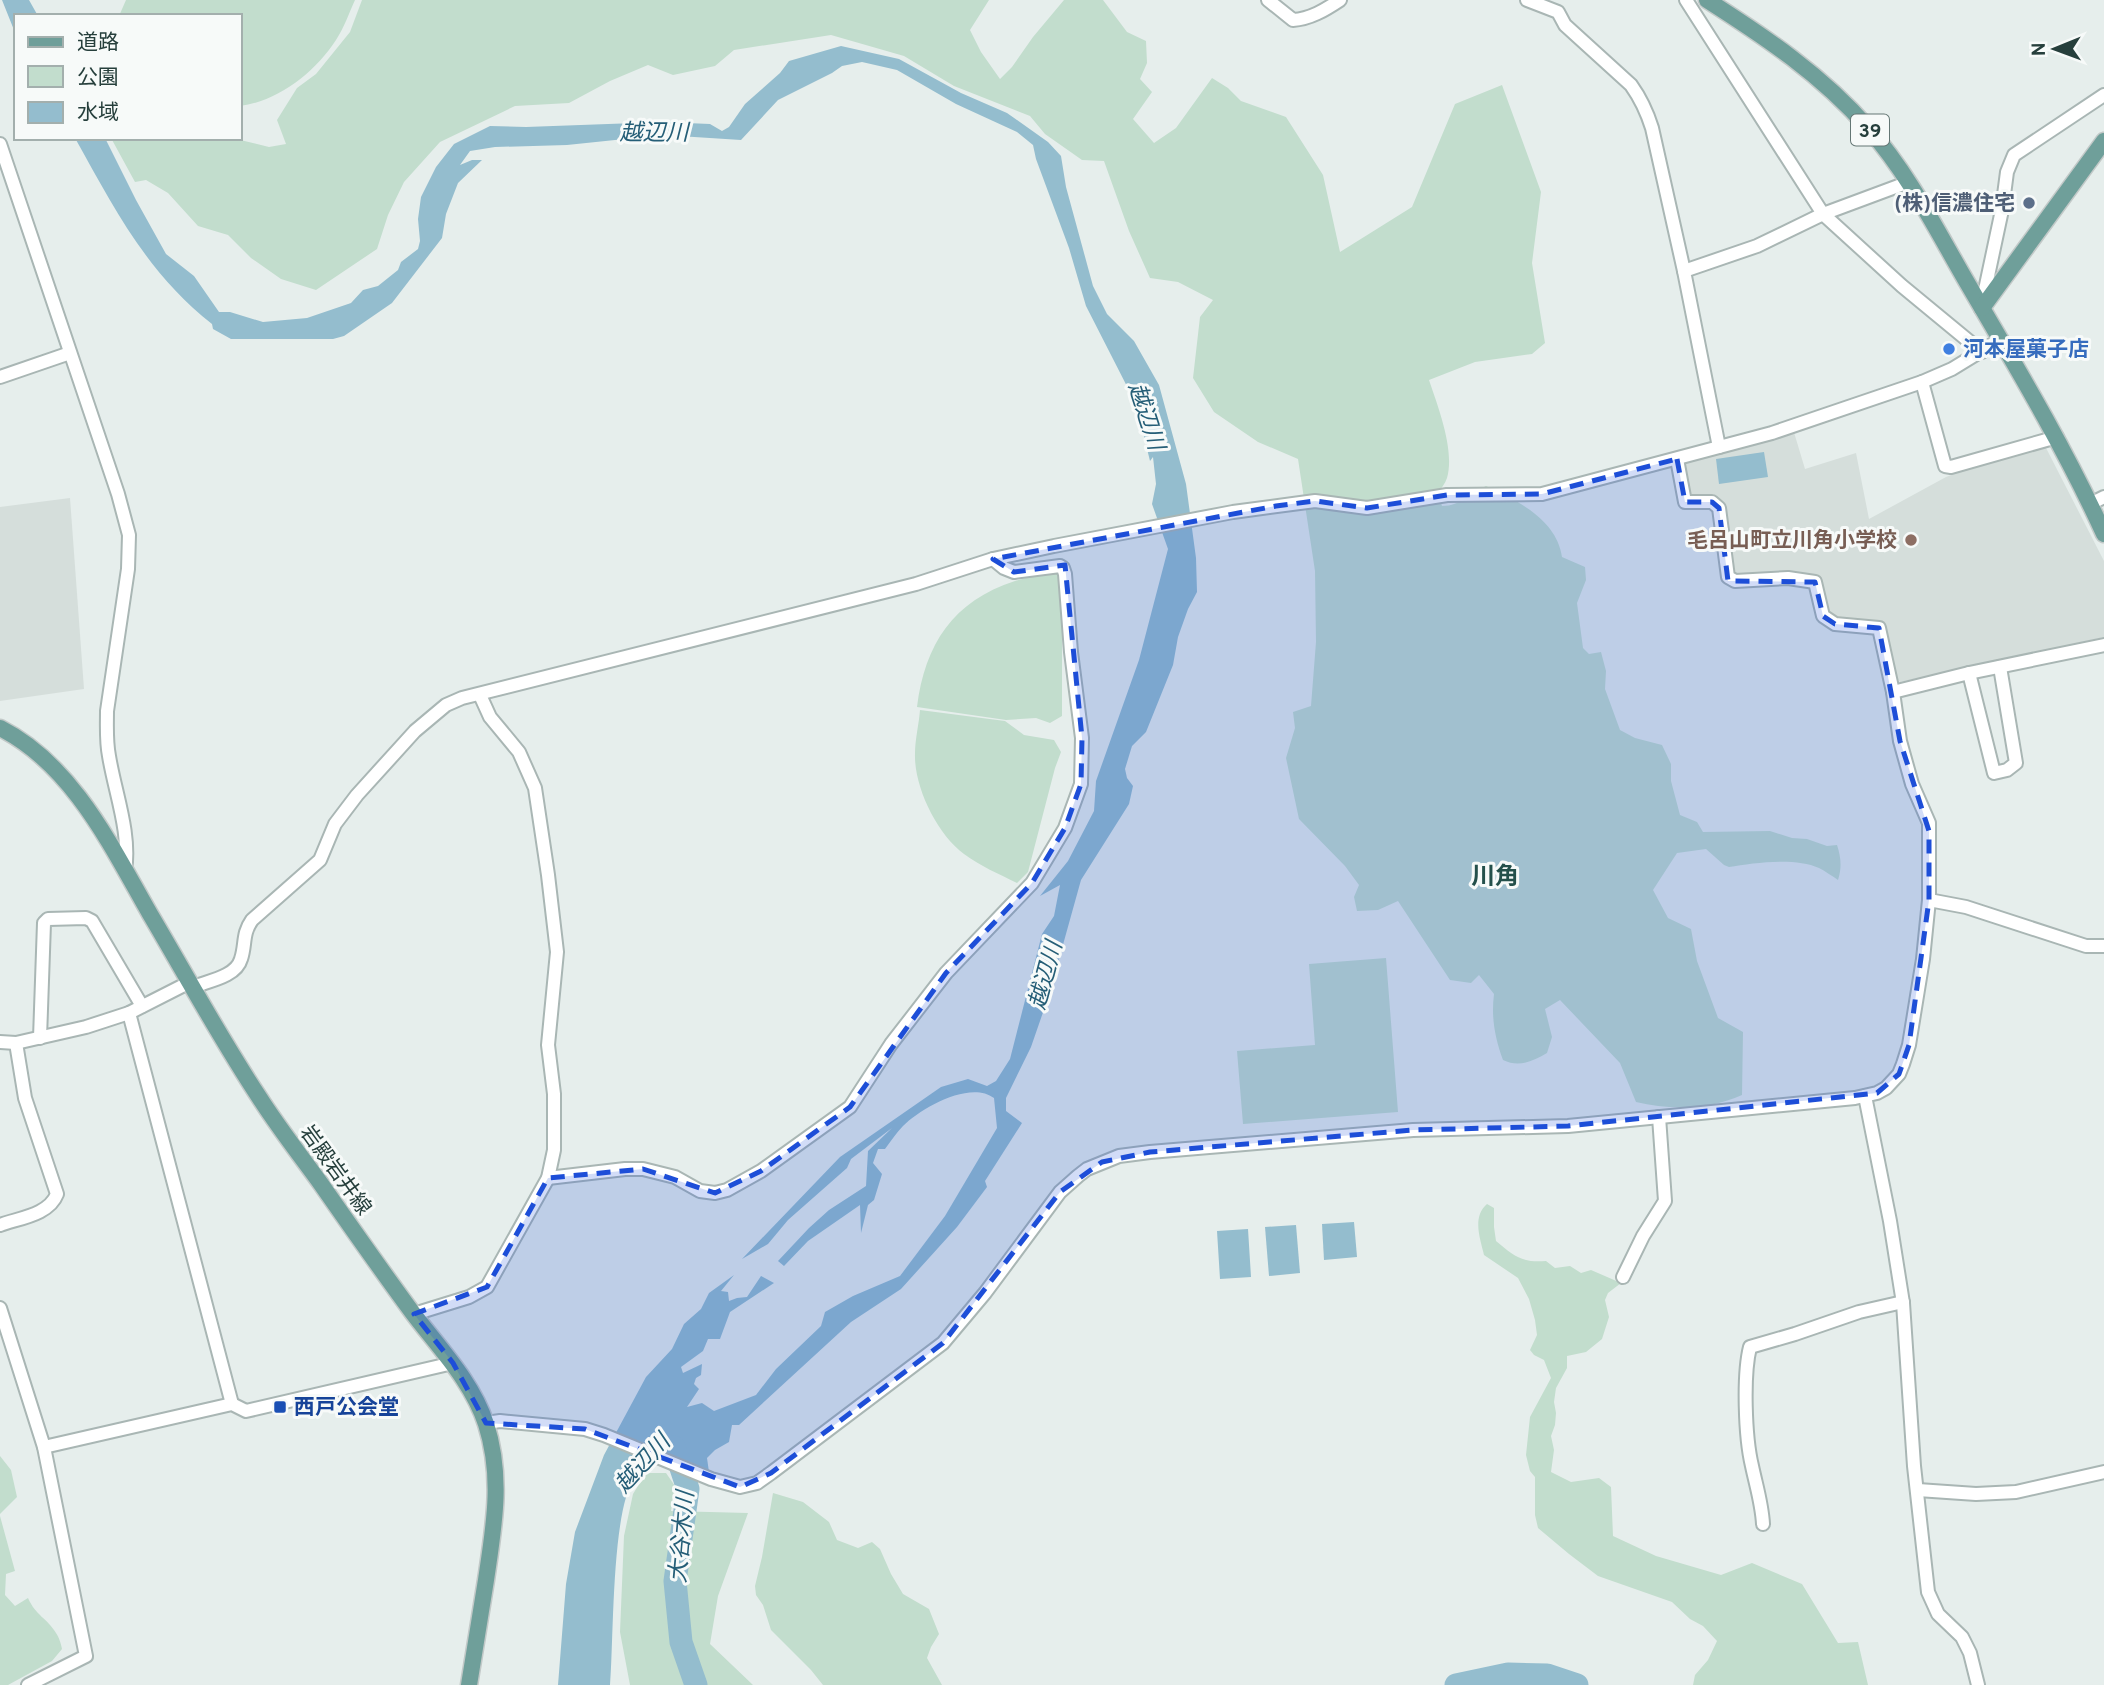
<svg xmlns="http://www.w3.org/2000/svg" width="2104" height="1685" font-family="Overpass,'Noto Sans JP',sans-serif">
  <style>
    .built { fill: #d5dedb }
    .green { fill: #c2ddcd }
    .water { fill: #94bdce }
    .lines { fill: none; stroke-linecap: round; stroke-linejoin: round }
    .river { stroke: #94bdce; stroke-width: 23 }
    .minor-casing { stroke: #a9b6b4; stroke-width: 16 }
    .major-casing { stroke: #c2c9c8; stroke-width: 19 }
    .minor { stroke: #fff; stroke-width: 12 }
    .major { stroke: #6f9f9a; stroke-width: 16 }
    .marked { fill: #1d4ed8; fill-opacity: 0.2; stroke: #1d4ed8; stroke-width: 5; stroke-dasharray: 14 9; stroke-linejoin: round }
    .service-dot { fill: #5c6f8a; stroke: #f7faf9; stroke-width: 2.5 }
    .shop-dot { fill: #3f7fe0; stroke: #f7faf9; stroke-width: 2.5 }
    .education-dot { fill: #8d6e63; stroke: #f7faf9; stroke-width: 2.5 }
    .transit-dot { fill: #1a4fb4; stroke: #f7faf9; stroke-width: 2.5 }
    .labels { text-anchor: middle; stroke-width: 6; stroke-linejoin: round; paint-order: stroke }
    .shield { fill: #f7faf9; stroke: #657775; stroke-width: 2 }
    .shield-label { font-size: 19px; font-weight: bold; fill: #263f3c }
    .service-label { font-size: 21px; font-weight: bold; fill: #4e5e75; stroke: #f7faf9; text-anchor: end }
    .shop-label { font-size: 21px; font-weight: bold; fill: #366cbe; stroke: #f7faf9; text-anchor: start }
    .education-label { font-size: 21px; font-weight: bold; fill: #785e54; stroke: #f7faf9; text-anchor: end }
    .street-label { font-size: 21px; fill: #263f3c; stroke: #f7faf9 }
    .transit-label { font-size: 21px; font-weight: bold; fill: #164399; stroke: #f7faf9; text-anchor: start }
    .water-label { font-size: 23px; font-style: italic; fill: #255e77; stroke: #f7faf9 }
    .quarter-label { font-size: 24px; font-weight: bold; fill: #24504b; stroke: #f7faf9 }
  </style>
  <rect width="100%" height="100%" fill="#e6eeec"/>
  <g class="built">
    <path d="M1793,429L1805,469L1856,453L1869,519L1946,477L1975,466L2045,446L2104,561V637L1900,682L1894,675L1883,622L1837,621L1827,613L1823,600L1819,577L1789,574L1736,575L1733,572L1725,508L1714,494L1694,496L1689,492L1684,463L1686,460Z"/>
    <path d="M70,498L84,689L0,701V507Z"/>
  </g>
  <g class="green">
    <path d="M126,0H355C349,13 344,28 336,40C315,72 279,101 240,106V16H119Z"/>
    <path d="M362,0H989L970,30L981,52L1000,79L1012,67L1033,37L1064,0H1103L1127,32L1146,41L1147,63L1140,79L1152,92L1133,119L1154,143L1176,128L1212,78L1228,88L1241,101L1286,117L1323,175L1340,252L1412,207L1455,104L1502,85L1541,192L1532,263L1545,343L1532,354L1475,362L1429,380C1438,407 1455,450 1447,478C1445,484 1441,488 1438,493L1442,506C1462,506 1468,493 1486,486C1517,500 1557,520 1562,557L1585,567L1586,580L1577,603L1583,648L1589,654L1601,652L1606,671L1605,689L1620,730L1635,738L1662,745L1671,764V781L1680,815L1697,822L1703,832L1770,831L1792,838L1807,839L1827,846L1837,845C1841,857 1842,868 1838,880C1832,876 1825,871 1819,868C1795,857 1754,863 1729,867L1724,865L1706,849L1677,853L1653,890L1668,918L1691,929L1697,961L1718,1018L1743,1032L1742,1095C1709,1110 1670,1110 1636,1102L1620,1063L1560,1000L1545,1009L1552,1037L1547,1053C1533,1061 1519,1068 1503,1060C1495,1038 1491,1018 1494,994L1479,975L1471,983L1450,980L1398,901L1378,910L1357,911L1354,897L1359,885L1345,866L1299,819L1286,758L1295,728L1293,712L1311,706L1316,642L1315,571L1298,459L1258,442L1214,412L1193,378L1200,317L1213,300L1178,282L1150,278L1129,231L1104,161L1082,160L1045,134L1030,116L954,86L904,56L831,35L734,50L715,66L673,75L648,65L610,81L569,103L515,106L440,142L404,182L388,215L377,249L316,290L281,279L251,258L228,235L198,226L168,193L146,180L135,182L111,138H232L269,147L286,144L277,120L297,88L316,74L350,32Z"/>
    <path d="M1053,572L1058,573L1062,577V716L1050,723L1036,718L1006,720L917,707C925,644 953,601 1015,581C1027,577 1040,575 1053,572Z"/>
    <path d="M920,710L1005,721L1024,735L1054,740L1061,752L1055,768L1028,872L1017,883C999,874 980,866 964,854C937,834 914,787 915,754C915,739 919,724 920,710Z"/>
    <path d="M1386,958L1398,1112L1243,1124L1237,1051L1315,1045L1309,964Z"/>
    <path d="M1487,1204L1494,1208V1227L1496,1241C1514,1256 1522,1263 1546,1261L1555,1268L1570,1266L1581,1273L1591,1270L1621,1283L1608,1293L1605,1300L1609,1317L1602,1339L1586,1352L1567,1356V1368L1556,1388L1554,1402L1556,1413L1555,1425L1551,1436L1554,1450L1551,1472L1571,1482L1599,1478L1611,1487L1613,1536L1656,1556L1721,1575L1752,1563L1802,1584L1838,1643L1858,1642L1868,1685H1693L1695,1675L1708,1660L1717,1641L1703,1626L1690,1619L1672,1602L1598,1576L1569,1554L1538,1528L1535,1515V1477L1530,1471L1526,1455L1530,1417L1551,1378L1544,1360L1534,1355L1530,1350L1537,1335L1535,1320L1529,1299L1518,1278L1484,1255C1480,1238 1472,1217 1487,1204Z"/>
    <path d="M0,1456L11,1470L17,1497L0,1514Z"/>
    <path d="M646,1473H666L675,1486L671,1511L748,1513L718,1596L710,1644L753,1685H630L620,1632L624,1536L633,1494Z"/>
    <path d="M773,1493L803,1502L829,1522L837,1540L858,1548L872,1542L880,1549L891,1574L903,1594L929,1609L939,1634L931,1647L927,1658L942,1685H823L811,1670L771,1630L763,1605L756,1595L755,1586L762,1557Z"/>
    <path d="M0,1516L15,1571L6,1574L5,1595L15,1606L28,1598C36,1616 47,1618 56,1633C59,1637 61,1644 62,1649L52,1661L8,1685H0Z"/>
  </g>
  <g class="water">
    <path d="M2,0H29L38,16H16V35Z"/>
    <path d="M841,46L899,59L961,93L1007,113L1048,142L1061,156L1066,187L1093,286L1107,314L1134,341L1159,385L1186,484L1196,558L1197,592L1188,609L1178,637L1173,665L1146,732L1132,746L1125,769L1127,778L1133,786L1129,804L1081,880L1049,995L1031,1047L1006,1098V1111L1022,1123L985,1181L987,1187L957,1227L901,1289L851,1322L739,1425H732L729,1442L715,1450L707,1458L709,1472L670,1452C659,1459 643,1467 635,1477C611,1510 614,1639 610,1685H558L566,1584L575,1532L604,1455L646,1377L672,1349L684,1324L701,1309L709,1293L734,1275L721,1291L728,1292L729,1301L737,1298L747,1297L761,1276L774,1283L730,1312L720,1339H708L703,1351L681,1367L683,1373L702,1364L701,1375L696,1378L694,1384L699,1389L687,1407L702,1403L714,1411L756,1395L776,1369L821,1326L825,1312L853,1296L900,1276L945,1216L997,1128L994,1098C970,1080 921,1108 903,1126C896,1133 891,1141 885,1149H878L873,1163L882,1174L874,1200L868,1205L861,1233L860,1205L808,1241L784,1266L778,1261L809,1228L829,1210L866,1186L868,1151L892,1128L851,1159L847,1168L788,1220L768,1244L742,1259L840,1157L941,1087L968,1079L987,1086L996,1081L1010,1059L1042,934L1054,916L1060,885L1040,896L1068,861L1094,811L1096,781L1139,660L1168,549L1152,504L1156,484L1153,457L1150,461L1136,404L1086,306L1069,248L1036,159L1033,145L1017,132L956,104L897,70L862,62L842,66L832,73L778,100L741,140L663,135L567,145L495,147L470,151L460,165L472,160H482L458,183L446,214L442,238L392,303L344,336L333,339H231L213,329L212,324C147,273 114,208 75,138H105L136,200L166,254L194,276L219,312H230L263,322L307,318L351,303L363,290L378,286L398,270L401,262L418,249L420,241L418,219L421,197L436,167L454,144L490,126L526,127L663,122L710,124L722,131L729,127L745,104L780,73L789,61Z"/>
    <path d="M1764,452L1768,477L1719,484L1716,459Z"/>
    <path d="M1354,1222L1357,1257L1324,1260L1322,1224Z"/>
    <path d="M1296,1225L1300,1273L1269,1276L1265,1227Z"/>
    <path d="M1248,1229L1251,1277L1220,1279L1217,1231Z"/>
  </g>
  <g class="lines">
    <g class="river">
      <path d="M674,1447L688,1489L675,1581L681,1642L696,1685"/>
      <path d="M1456,1685L1508,1674L1547,1675L1577,1685"/>
    </g>
    <g class="minor-casing">
      <g id="minor">
        <path d="M1268,0L1293,20C1310,19 1325,10 1340,0"/>
        <path d="M1527,0L1558,12L1565,25L1631,85C1641,99 1647,112 1652,128L1684,271"/>
        <path d="M1686,0L1823,214L1902,286L1982,352"/>
        <path d="M0,144L118,494L129,535L128,569L107,711C107,726 106,741 109,756C115,793 131,833 125,871"/>
        <path d="M1982,304L2002,210L2007,172L2014,155L2104,95"/>
        <path d="M0,377L70,353"/>
        <path d="M1922,382L1945,466L1951,467L2057,437"/>
        <path d="M1719,447L1684,271L1757,246L1823,214L1909,182"/>
        <path d="M1677,459L1685,502H1712L1719,508L1728,577L1735,581L1788,578L1815,582L1823,616L1835,624L1879,628L1893,692"/>
        <path d="M2090,504L2104,497"/>
        <path d="M1969,673L1994,773L2007,770L2016,763L2000,667"/>
        <path d="M1929,900L1966,907L2086,946H2104"/>
        <path d="M193,987C208,981 236,977 241,959C246,944 242,934 252,920L320,860L335,824L357,795L415,731L446,705L462,698L916,584L993,559L1054,546L1233,512L1315,501L1367,508L1447,495L1542,494L1772,433L1922,382L1952,369L2001,339"/>
        <path d="M129,1013L232,1404"/>
        <path d="M40,1038L44,923L48,919L86,918L92,921L142,1006"/>
        <path d="M0,1042L16,1043L86,1027L129,1013L190,982"/>
        <path d="M1865,1096L1890,1221L1903,1303L1914,1466L1928,1592L1938,1614L1962,1637L1970,1653L1978,1685"/>
        <path d="M548,1178L625,1169H643L675,1177L700,1191L715,1193L727,1190L761,1171L850,1107L891,1044L946,973L1032,883L1065,828L1081,784L1082,738L1071,652L1065,574L1063,568L1060,566L1014,572L1004,568L993,559"/>
        <path d="M0,1225C19,1218 49,1215 57,1194L25,1098L16,1043"/>
        <path d="M1623,1277L1643,1236L1665,1201L1659,1117"/>
        <path d="M0,1308L44,1447L86,1656L28,1685"/>
        <path d="M414,1314L469,1297L487,1287L548,1178L554,1150V1094L548,1045L557,952L548,875L535,788L519,752L490,717L480,695"/>
        <path d="M486,1423L500,1421L585,1429L604,1435L711,1479L740,1487L757,1483L771,1473L943,1343L985,1293L1060,1192L1078,1176L1087,1169L1119,1156L1150,1152L1413,1130L1568,1126L1855,1098L1877,1093L1886,1088L1899,1074L1903,1064L1909,1045L1923,959L1929,900V823L1912,784L1900,741L1893,692L1969,673L2104,645"/>
        <path d="M44,1447L232,1404L246,1411L453,1363"/>
        <path d="M1918,1490L1976,1494L2016,1492L2104,1472"/>
        <path d="M1763,1524C1762,1504 1756,1485 1752,1466C1745,1437 1743,1375 1750,1347L1795,1334L1859,1312L1903,1302"/>
      </g>
    </g>
    <g class="major-casing">
      <g id="major">
        <path d="M1707,0C1765,37 1822,75 1868,128C1908,173 1935,227 1965,279C2014,363 2064,446 2104,534"/>
        <path d="M1982,308L2104,141"/>
        <path d="M0,728C73,765 111,846 150,914C186,975 220,1038 259,1097C278,1127 300,1155 321,1184C351,1227 381,1270 412,1312C439,1348 472,1381 486,1424C503,1477 494,1526 486,1580C480,1615 475,1650 469,1685"/>
      </g>
    </g>
    <use href="#minor" class="minor"/>
    <use href="#major" class="major"/>
  </g>
  <path class="marked" d="M1677,459L1685,502H1712L1719,508L1728,581L1815,582L1823,616L1835,624L1879,628L1900,741L1929,831V900L1909,1045L1899,1074L1877,1093L1568,1126L1413,1130L1150,1152L1102,1162L1060,1192L943,1343L771,1473L740,1487L585,1429L486,1423L453,1363L414,1314L487,1287L548,1178L643,1169L715,1193L761,1171L850,1107L946,973L1032,883L1065,828L1081,784L1082,738L1065,565L1014,572L993,559L1276,506L1315,501L1367,508L1447,495L1542,494Z"/>
  <circle class="service-dot" cx="2029" cy="203" r="7"/>
  <circle class="shop-dot" cx="1949" cy="349" r="7"/>
  <circle class="education-dot" cx="1911" cy="540" r="7"/>
  <rect class="transit-dot" x="273" y="1400" width="14" height="14" rx="3.5"/>
  <g class="labels">
    <rect class="shield" x="1851" y="114.5" width="38" height="31" rx="5"/>
    <g class="shield-label">
      <text x="1870" y="137">39</text>
    </g>
    <g class="service-label">
      <text x="2015" y="210">(株)信濃住宅</text>
    </g>
    <g class="shop-label">
      <text x="1963" y="356">河本屋菓子店</text>
    </g>
    <g class="education-label">
      <text x="1897" y="547">毛呂山町立川角小学校</text>
    </g>
    <g class="street-label">
      <text transform="translate(336 1170) rotate(54)" y="7">岩殿岩井線</text>
    </g>
    <g class="transit-label">
      <text x="294" y="1414">西戸公会堂</text>
    </g>
    <g class="water-label">
      <text x="654" y="140">越辺川</text>
      <text transform="translate(1147 416) rotate(72)" y="8">越辺川</text>
      <text transform="translate(1045 975) rotate(-75)" y="8">越辺川</text>
      <text transform="translate(642 1463) rotate(-48)" y="8">越辺川</text>
      <text transform="translate(681 1537) rotate(-85)" y="8">大谷木川</text>
    </g>
    <g class="quarter-label">
      <text x="1495" y="884">川角</text>
    </g>
  </g>
  <rect x="14" y="14" width="228" height="126" fill="#f7faf9" stroke="#a3afad" stroke-width="2"/>
  <rect x="28" y="37" width="35" height="10" fill="#6f9f9a" stroke="#a3afad" stroke-width="2"/>
  <text x="77" y="49" font-size="21" fill="#263f3c">道路</text>
  <rect x="28" y="66" width="35" height="21" fill="#c2ddcd" stroke="#a3afad" stroke-width="2"/>
  <text x="77" y="84" font-size="21" fill="#263f3c">公園</text>
  <rect x="28" y="102" width="35" height="21" fill="#94bdce" stroke="#a3afad" stroke-width="2"/>
  <text x="77" y="119" font-size="21" fill="#263f3c">水域</text>
  <g transform="translate(2055 49) rotate(269)" stroke="#f7faf9" stroke-width="5" paint-order="stroke">
  <path d="M0-5L12 26L0 18L-12 26Z" fill="#263f3c"/>
  <text y="-10" font-size="19" font-weight="bold" text-anchor="middle" fill="#263f3c">N</text>
  </g>
</svg>
